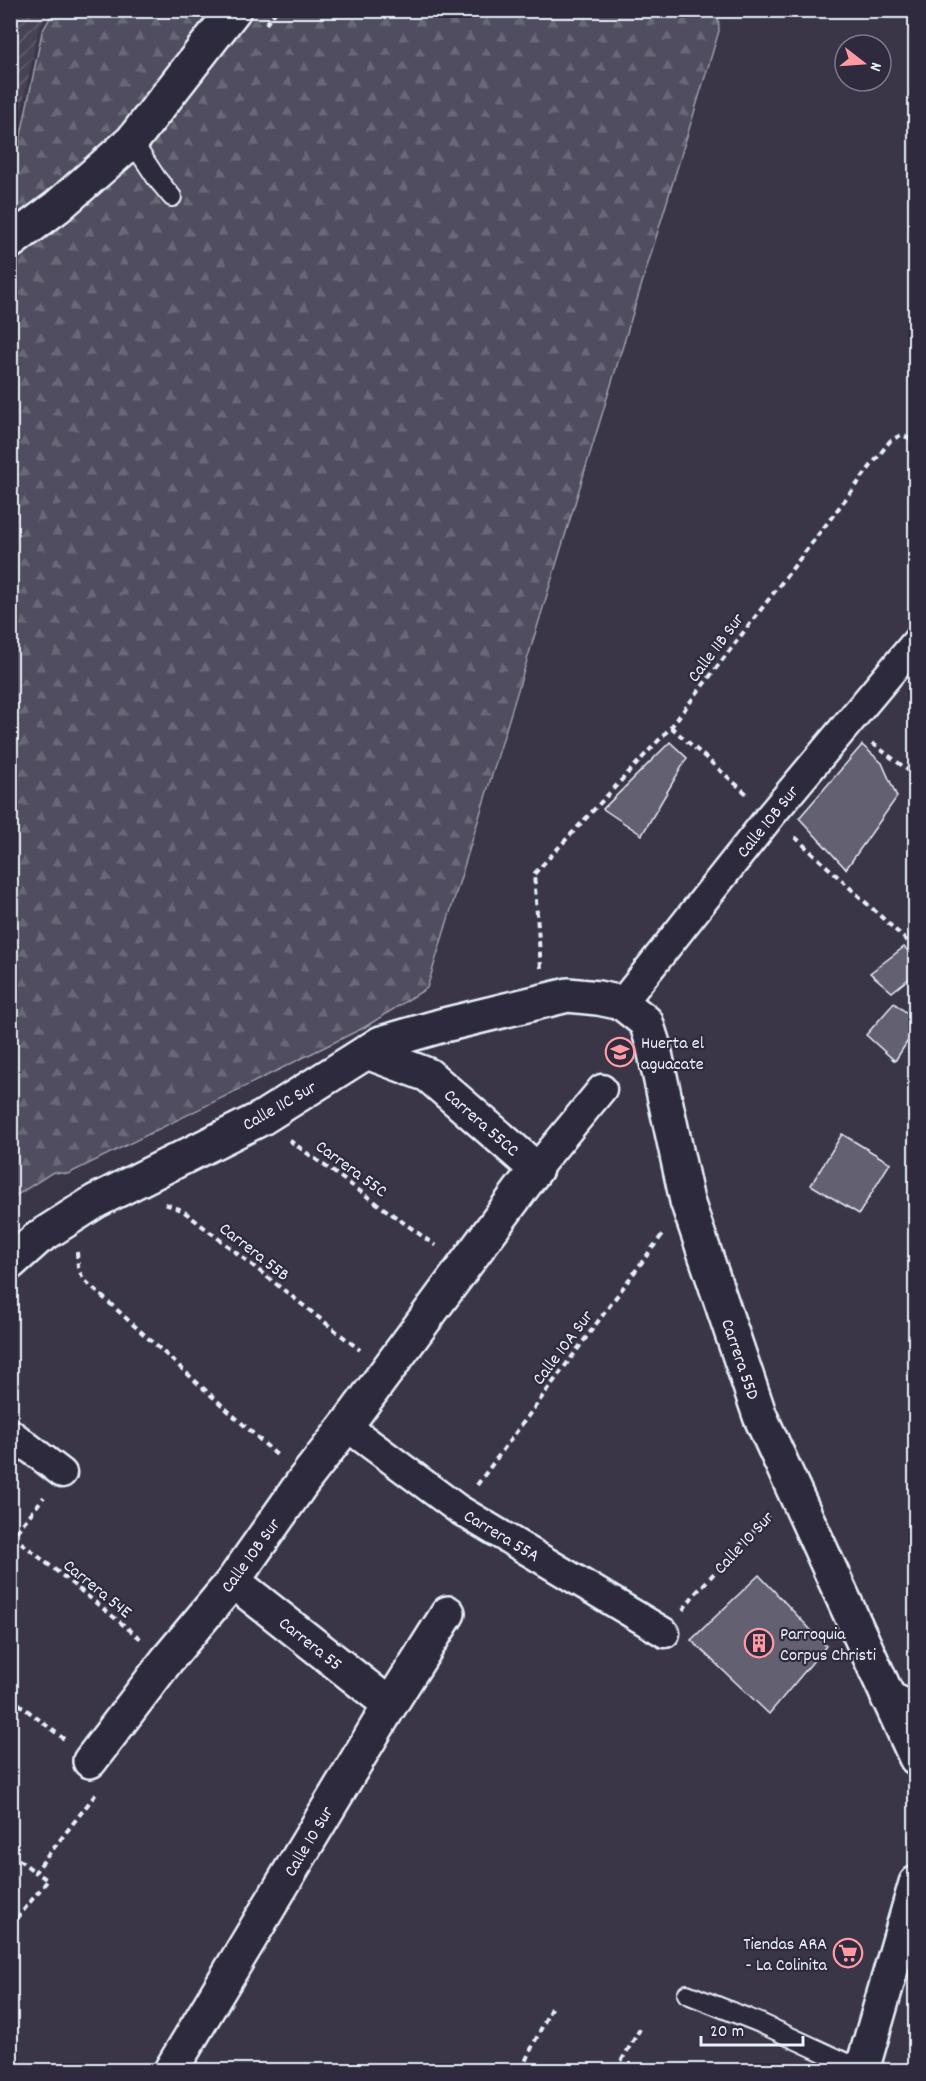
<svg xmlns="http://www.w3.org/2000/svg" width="926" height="2081" font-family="Dekko,sans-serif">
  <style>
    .industrial { fill: url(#industrial-furrows) }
    .forest { fill: url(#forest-firs); stroke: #9ca0ac; stroke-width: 1.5 }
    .building { fill: #636171; stroke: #e8f1f8; stroke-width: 1.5 }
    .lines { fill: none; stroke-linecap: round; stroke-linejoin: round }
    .service-casing { stroke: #e8f1f8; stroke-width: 22 }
    .pedestrian-casing { stroke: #e8f1f8; stroke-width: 33 }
    .minor-casing { stroke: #e8f1f8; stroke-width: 38 }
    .secondary-casing { stroke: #e8f1f8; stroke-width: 38 }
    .path { stroke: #e8f1f8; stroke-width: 4; stroke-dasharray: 6 4.5; stroke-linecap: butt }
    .service { stroke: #2f2a3d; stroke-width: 18 }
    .pedestrian { stroke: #2f2a3d; stroke-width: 28 }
    .minor { stroke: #2f2a3d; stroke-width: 33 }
    .secondary { stroke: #2f2a3d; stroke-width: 33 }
    .labels { text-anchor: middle; stroke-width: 4.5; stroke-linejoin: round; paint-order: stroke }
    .street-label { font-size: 18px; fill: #e8f1f8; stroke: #2f2a3d }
    .poi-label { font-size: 18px; fill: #e8f1f8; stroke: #2f2a3d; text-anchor: start }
  </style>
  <defs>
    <pattern id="industrial-furrows" width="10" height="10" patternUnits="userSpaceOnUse" patternTransform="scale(1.5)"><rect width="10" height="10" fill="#464354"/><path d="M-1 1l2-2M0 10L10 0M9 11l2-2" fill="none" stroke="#615f6d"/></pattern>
    <pattern id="forest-firs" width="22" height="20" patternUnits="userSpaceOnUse" patternTransform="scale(1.5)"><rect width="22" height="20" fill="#504e5f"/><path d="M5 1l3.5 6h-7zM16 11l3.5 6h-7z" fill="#696877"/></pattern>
  </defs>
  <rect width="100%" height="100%" fill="#3a3648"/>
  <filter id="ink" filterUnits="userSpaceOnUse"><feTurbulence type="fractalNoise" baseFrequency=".0167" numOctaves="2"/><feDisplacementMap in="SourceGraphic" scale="12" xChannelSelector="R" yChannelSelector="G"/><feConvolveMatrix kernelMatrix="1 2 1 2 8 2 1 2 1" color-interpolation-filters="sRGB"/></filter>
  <g filter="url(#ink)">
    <path class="industrial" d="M10,11H50L38,31L21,113L11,108Z"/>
    <path class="forest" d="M54,11H718L719,31L427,988L365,1027L68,1174L53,1172L11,1199L10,597L16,593L10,585L11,184L42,32Z"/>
    <g class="building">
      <path d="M670,742L687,758L642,835L603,809Z"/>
      <path d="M862,745L882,763L897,797L846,869L799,818Z"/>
      <path d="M904,947L916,958V973L892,992L870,973Z"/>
      <path d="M894,1003L916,1020V1028L895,1061L866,1035Z"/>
      <path d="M842,1134L890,1163L859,1214L811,1185Z"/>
      <path d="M759,1575L826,1646L769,1714L691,1640Z"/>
    </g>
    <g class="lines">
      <g class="service-casing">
        <g id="service">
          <path d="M132,141L157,179L172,197"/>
          <path d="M687,1994L760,2023L862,2070"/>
        </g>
      </g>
      <g class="pedestrian-casing">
        <g id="pedestrian">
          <path d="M622,1003L771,815L916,642"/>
          <path d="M536,1169L602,1089"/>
          <path d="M346,1426L458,1509L665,1633"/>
          <path d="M10,1433L62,1473"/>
        </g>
      </g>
      <g class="minor-casing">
        <g id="minor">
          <path d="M10,242L57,207L132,141L234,10"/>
          <path d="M10,1263L38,1238L96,1201L262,1118L381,1043L440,1026L568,995L598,998L622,1003L646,1022L653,1044L687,1201L760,1416L916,1758"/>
          <path d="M233,1581L390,1705"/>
          <path d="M90,1761L167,1660L233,1581L304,1480L346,1426L536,1169L428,1075L367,1052"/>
          <path d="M171,2070L390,1705L448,1613"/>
        </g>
      </g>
      <g class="secondary-casing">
        <g id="secondary">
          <path d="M888,1698L916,1711"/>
          <path d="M862,2070L916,1883"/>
        </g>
      </g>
      <g class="path">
        <path d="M266,24L277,10"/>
        <path d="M671,727L747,794"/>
        <path d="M872,743L916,776"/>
        <path d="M795,837L916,949"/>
        <path d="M541,968L534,874L671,727L890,441L901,435L909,438L916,444"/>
        <path d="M289,1140L436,1246"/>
        <path d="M165,1204L182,1210L360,1350"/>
        <path d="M77,1252L78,1267L83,1279L279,1457"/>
        <path d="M477,1485L662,1235"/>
        <path d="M13,1536L141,1639"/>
        <path d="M10,1540L44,1497"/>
        <path d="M683,1610L693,1596L768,1515"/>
        <path d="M10,1697L64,1739"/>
        <path d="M10,1853L35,1872"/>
        <path d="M10,1927L48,1880L35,1872L96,1794"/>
        <path d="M521,2070L553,2004"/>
        <path d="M616,2070L640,2029"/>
        <path d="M911,2070L916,2053"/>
      </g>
      <use href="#service" class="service"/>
      <use href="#pedestrian" class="pedestrian"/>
      <use href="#minor" class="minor"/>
      <use href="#secondary" class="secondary"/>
    </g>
  </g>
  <defs>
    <g id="school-ring" transform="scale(1.5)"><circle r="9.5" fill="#2f2a3d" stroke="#ff9aa2" stroke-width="1.5"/><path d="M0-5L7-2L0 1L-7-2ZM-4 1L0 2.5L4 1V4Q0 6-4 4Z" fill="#ff9aa2"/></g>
    <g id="building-ring" transform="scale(1.5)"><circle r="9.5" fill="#2f2a3d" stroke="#ff9aa2" stroke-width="1.5"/><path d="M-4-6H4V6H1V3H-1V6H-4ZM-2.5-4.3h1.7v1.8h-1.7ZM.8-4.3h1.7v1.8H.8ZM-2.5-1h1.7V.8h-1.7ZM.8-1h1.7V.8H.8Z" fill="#ff9aa2"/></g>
    <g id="supermarket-ring" transform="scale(1.5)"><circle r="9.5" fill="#2f2a3d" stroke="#ff9aa2" stroke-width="1.5"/><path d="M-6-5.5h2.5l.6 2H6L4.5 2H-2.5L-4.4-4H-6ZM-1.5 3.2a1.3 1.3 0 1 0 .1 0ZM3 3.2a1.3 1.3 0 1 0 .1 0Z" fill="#ff9aa2"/></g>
  </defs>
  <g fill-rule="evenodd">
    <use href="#school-ring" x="620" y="1052"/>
    <use href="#building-ring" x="759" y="1643"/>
    <use href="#supermarket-ring" x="848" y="1953"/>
  </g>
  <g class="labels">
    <g class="street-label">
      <text transform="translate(715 647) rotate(-53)" y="6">Calle 11B Sur</text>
      <text transform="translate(767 821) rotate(-51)" y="6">Calle 10B Sur</text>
      <text transform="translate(279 1105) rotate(-30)" y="6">Calle 11C Sur</text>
      <text transform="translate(482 1122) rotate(41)" y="6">Carrera 55CC</text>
      <text transform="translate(352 1168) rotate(36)" y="6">Carrera 55C</text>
      <text transform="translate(255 1251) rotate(38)" y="6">Carrera 55B</text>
      <text transform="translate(562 1347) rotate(-53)" y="6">Calle 10A Sur</text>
      <text transform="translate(741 1359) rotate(71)" y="6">Carrera 55D</text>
      <text transform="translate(502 1535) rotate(31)" y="6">Carrera 55A</text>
      <text transform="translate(743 1542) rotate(-47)" y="6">Calle 10 Sur</text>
      <text transform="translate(250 1555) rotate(-54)" y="6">Calle 10B Sur</text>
      <text transform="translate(98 1588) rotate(39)" y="6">Carrera 54E</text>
      <text transform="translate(311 1643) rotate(38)" y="6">Carrera 55</text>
      <text transform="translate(308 1841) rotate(-59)" y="6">Calle 10 Sur</text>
    </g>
    <g class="poi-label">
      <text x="641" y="1048">Huerta el<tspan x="641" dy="21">aguacate</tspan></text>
      <text x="780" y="1639">Parroquia<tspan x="780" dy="21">Corpus Christi</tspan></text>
      <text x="827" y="1949" text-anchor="end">Tiendas ARA<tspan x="827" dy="21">- La Colinita</tspan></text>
    </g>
  </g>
  <rect width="926" height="2081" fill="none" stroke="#2f2a3d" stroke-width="36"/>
  <rect x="18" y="18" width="890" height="2045" fill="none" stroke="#e8f1f8" stroke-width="2" filter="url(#ink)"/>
  <g transform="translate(863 63) rotate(107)"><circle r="28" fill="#2f2a3d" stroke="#797a88" stroke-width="1.5"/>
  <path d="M0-4.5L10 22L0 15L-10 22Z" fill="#ff9aa2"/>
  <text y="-9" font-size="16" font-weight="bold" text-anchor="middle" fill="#e8f1f8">N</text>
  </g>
  <path d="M701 2036v9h102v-9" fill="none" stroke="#e8f1f8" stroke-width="3"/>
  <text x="710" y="2036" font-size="18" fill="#e8f1f8" stroke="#2f2a3d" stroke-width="4.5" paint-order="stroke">20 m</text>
</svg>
